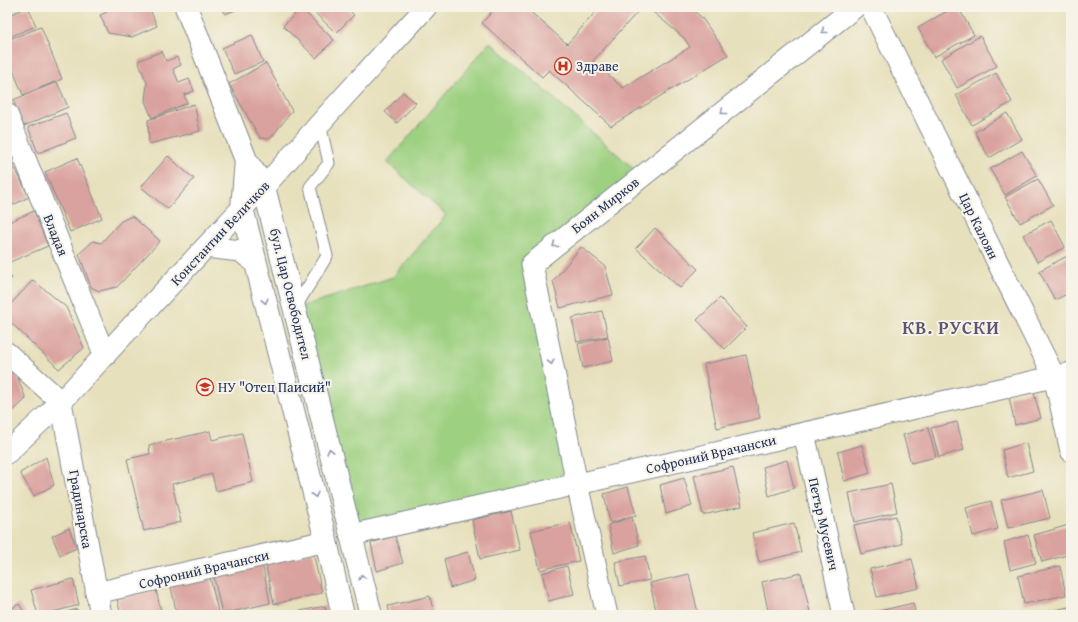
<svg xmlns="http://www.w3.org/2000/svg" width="1078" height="622" font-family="'Gentium Book Plus',serif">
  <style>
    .green { fill: #9dd080; stroke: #5c806f }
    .building { fill: #daa29e }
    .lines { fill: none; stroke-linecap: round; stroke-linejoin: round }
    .lane-casing { stroke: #81888d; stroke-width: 13 }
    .street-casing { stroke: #81888d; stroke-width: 23 }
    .secondary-casing { stroke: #81888d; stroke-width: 24 }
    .lane { stroke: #fff; stroke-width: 11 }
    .street { stroke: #fff; stroke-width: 21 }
    .secondary { stroke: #fff; stroke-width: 22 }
    .oneway { stroke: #8d97ae }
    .labels { text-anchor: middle; stroke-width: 4; stroke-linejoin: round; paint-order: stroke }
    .poi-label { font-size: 14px; fill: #1b2f5e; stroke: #f7f3e8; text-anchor: start }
    .street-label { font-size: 14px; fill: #1b2f5e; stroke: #f7f3e8 }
    .district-label { font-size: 18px; font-weight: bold; letter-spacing: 1px; fill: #5e5774; stroke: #f7f3e8 }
  </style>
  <rect width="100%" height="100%" fill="#f7f3e8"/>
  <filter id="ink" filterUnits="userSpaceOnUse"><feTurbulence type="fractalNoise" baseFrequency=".025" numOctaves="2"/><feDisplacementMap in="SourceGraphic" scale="8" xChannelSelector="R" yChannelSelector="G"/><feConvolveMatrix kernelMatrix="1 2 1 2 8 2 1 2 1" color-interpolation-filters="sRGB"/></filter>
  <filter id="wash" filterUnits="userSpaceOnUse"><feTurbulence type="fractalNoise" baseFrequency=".012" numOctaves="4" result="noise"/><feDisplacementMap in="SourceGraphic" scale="16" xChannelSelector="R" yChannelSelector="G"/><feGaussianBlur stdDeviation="0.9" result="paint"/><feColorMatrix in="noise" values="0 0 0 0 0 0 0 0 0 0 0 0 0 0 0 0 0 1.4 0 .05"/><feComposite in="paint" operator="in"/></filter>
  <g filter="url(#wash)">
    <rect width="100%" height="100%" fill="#e7e0bc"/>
    <path class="green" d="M490,42L642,176L532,264L577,484L351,535L294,309L393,277L446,215L387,162Z"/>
    <g id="blocks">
      <g class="building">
        <path d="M28,7L36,26L7,38V16Z"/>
        <path d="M111,7H149L157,26L132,37L108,33L100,15L112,10Z"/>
        <path d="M222,7H243L225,14Z"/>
        <path d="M309,7H346L354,15L336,33Z"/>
        <path d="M496,7H525L567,44L600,7H642L593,61L623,88L690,47L684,38L647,7H690L702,18L728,55L611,126L549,70L542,77L482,23Z"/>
        <path d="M954,7H958L974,35L934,57L918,28Z"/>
        <path d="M301,8L334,40L316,58L283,26Z"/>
        <path d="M41,27L62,79L23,95L7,55V40Z"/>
        <path d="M252,35L263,62L234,74L222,48Z"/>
        <path d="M980,36L997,66L957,88L941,59Z"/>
        <path d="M162,51L166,61L177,57L181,65L173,69L179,83L189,79L194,91L184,95L187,103L152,118L145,101L147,83L138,61Z"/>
        <path d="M266,63L292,111L270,139L260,138L229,84Z"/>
        <path d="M996,73L1012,102L972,125L956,95Z"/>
        <path d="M57,82L68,107L24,126L13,100Z"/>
        <path d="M403,92L416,103L397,123L385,112Z"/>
        <path d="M194,104L200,131L149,144L148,120Z"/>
        <path d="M66,113L76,138L38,153L28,127Z"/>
        <path d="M1007,113L1022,139L989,158L975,132Z"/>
        <path d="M7,150L14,166L7,169Z"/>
        <path d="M1022,151L1037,176L1005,195L990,169Z"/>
        <path d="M168,156L194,179L168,209L141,187Z"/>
        <path d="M77,158L102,218L70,232L45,172Z"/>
        <path d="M15,168L29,197L7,208V172Z"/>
        <path d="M1038,179L1053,205L1020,223L1005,197Z"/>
        <path d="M34,211L48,246L10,262L7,254V223Z"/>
        <path d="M132,216L160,241L117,287L99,291L91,287L79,254L93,241L101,243L121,221Z"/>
        <path d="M1051,220L1065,247L1037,262L1023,235Z"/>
        <path d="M655,228L698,269L680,288L636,248Z"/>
        <path d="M581,247L605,266L613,295L560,308L553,281Z"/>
        <path d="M1071,254V292L1055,300L1039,271Z"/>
        <path d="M7,273L12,278L7,284Z"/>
        <path d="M33,280L66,307L84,348L59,369L7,319V308Z"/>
        <path d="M720,298L747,327L725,349L697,320Z"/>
        <path d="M602,311L608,336L577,342L572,318Z"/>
        <path d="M608,337L613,361L583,368L578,344Z"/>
        <path d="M746,355L760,418L717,428L704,364Z"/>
        <path d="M7,360L13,366L26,399L7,417Z"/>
        <path d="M1033,390L1041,418L1015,425L1009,397Z"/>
        <path d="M957,422L964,450L939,457L931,428Z"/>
        <path d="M928,428L936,457L911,463L903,435Z"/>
        <path d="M210,431L212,440L242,433L253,482L216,491L212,474L172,484L181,522L144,531L127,459L150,454L149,445Z"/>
        <path d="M1026,443L1033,471L1008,478L1002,450Z"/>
        <path d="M862,445L870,473L844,481L838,452Z"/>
        <path d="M46,457L54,485L34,496L20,473Z"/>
        <path d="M787,460L794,488L769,496L763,467Z"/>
        <path d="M733,467L742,506L703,515L694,476Z"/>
        <path d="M684,478L692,506L666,514L660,485Z"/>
        <path d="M891,484L897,512L855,522L849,493Z"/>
        <path d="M628,487L636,515L610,523L604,494Z"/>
        <path d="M1043,490L1050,518L1008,528L1001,500Z"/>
        <path d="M991,501L998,529L973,536L966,508Z"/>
        <path d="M511,511L520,550L480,559L472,520Z"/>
        <path d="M896,516L902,544L861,554L854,525Z"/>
        <path d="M632,517L639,545L614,553L608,525Z"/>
        <path d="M570,522L579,561L540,570L531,531Z"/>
        <path d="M794,523L801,552L759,562L752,533Z"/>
        <path d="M1069,525L1071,531V554L1042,562L1034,535Z"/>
        <path d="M69,528L77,548L60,555L52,536Z"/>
        <path d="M1028,535L1036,563L1010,570L1004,542Z"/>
        <path d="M395,536L403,563L377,571L371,543Z"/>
        <path d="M313,552L322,593L274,604L265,563Z"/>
        <path d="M468,552L475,580L450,588L444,559Z"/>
        <path d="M645,556L650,580L620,586L615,562Z"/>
        <path d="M912,559L919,588L877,597L870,569Z"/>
        <path d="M262,562L270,603L222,614L213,573Z"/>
        <path d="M567,566L574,594L549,601L542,573Z"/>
        <path d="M1060,566L1066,595L1024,604L1018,576Z"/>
        <path d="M209,573L218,612L204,615H177L170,582Z"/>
        <path d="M801,573L810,612L796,615H769L762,582Z"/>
        <path d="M689,574L698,613L689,615H657L650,583Z"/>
        <path d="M73,579L79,605L42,615H38L31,590Z"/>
        <path d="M156,590L162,615H121L117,599Z"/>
        <path d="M430,596L434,615H390L388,606Z"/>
        <path d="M913,603L916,615H871V613Z"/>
        <path d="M19,604L26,615H7V611Z"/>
        <path d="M325,606L327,615H285V614Z"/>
        <path d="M1068,607L1070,615H1037V614Z"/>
        <path d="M77,609L78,615H58Z"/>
      </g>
    </g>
  </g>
  <g filter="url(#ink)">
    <use href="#blocks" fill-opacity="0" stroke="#81888d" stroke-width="1"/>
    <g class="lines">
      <g class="lane-casing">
        <path id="lane" d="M295,308L327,256L310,187L329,163L320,124"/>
      </g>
      <g class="street-casing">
        <g id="street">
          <path d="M871,7L1054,376L1071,451"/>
          <path d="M7,114L105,356"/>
          <path d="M206,247L240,251L256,263"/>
          <path d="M7,353L61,402L101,615"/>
          <path d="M804,433L844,615"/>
          <path d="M7,453L61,402L242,208L264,187L331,111L426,7"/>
          <path d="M351,535L1071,373"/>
          <path d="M96,593L326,541"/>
          <path d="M607,615L577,484L532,264L855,7"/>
        </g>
      </g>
      <g class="secondary-casing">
        <g id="secondary">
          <path d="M186,7L246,160L264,187L371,615"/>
          <path d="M246,160L242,208L326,541L343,615"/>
        </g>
      </g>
      <use href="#lane" class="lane"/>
      <use href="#street" class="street"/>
      <use href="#secondary" class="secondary"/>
    </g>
    <defs><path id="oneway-chevron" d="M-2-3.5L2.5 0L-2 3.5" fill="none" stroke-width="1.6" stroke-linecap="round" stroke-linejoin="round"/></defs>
    <g class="oneway">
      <use href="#oneway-chevron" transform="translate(824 31) rotate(141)"/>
      <use href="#oneway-chevron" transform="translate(723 112) rotate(142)"/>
      <use href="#oneway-chevron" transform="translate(555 245) rotate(142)"/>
      <use href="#oneway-chevron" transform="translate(265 301) rotate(77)"/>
      <use href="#oneway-chevron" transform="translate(551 362) rotate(78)"/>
      <use href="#oneway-chevron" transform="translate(330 451) rotate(-104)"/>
      <use href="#oneway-chevron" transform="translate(315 495) rotate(76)"/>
      <use href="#oneway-chevron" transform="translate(362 577) rotate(-104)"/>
    </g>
  </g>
  <defs>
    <g id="hospital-ring" transform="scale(0.9)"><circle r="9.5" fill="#f7f3e8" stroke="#c8321e" stroke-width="1.5"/><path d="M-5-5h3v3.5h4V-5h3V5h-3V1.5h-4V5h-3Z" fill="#c8321e"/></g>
    <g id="school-ring" transform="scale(0.9)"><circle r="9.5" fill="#f7f3e8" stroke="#c8321e" stroke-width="1.5"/><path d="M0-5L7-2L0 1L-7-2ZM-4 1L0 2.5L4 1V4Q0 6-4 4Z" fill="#c8321e"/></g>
  </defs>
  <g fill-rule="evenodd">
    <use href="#hospital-ring" x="563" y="66"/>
    <use href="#school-ring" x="205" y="387"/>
  </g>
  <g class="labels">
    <g class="poi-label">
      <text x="576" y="71">Здраве</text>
      <text x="218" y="392">НУ "Отец Паисий"</text>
    </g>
    <g class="street-label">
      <text transform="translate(605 205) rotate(-38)" y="5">Боян Мирков</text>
      <text transform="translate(979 226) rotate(64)" y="5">Цар Калоян</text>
      <text transform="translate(220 233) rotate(-47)" y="5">Константин Величков</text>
      <text transform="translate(56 235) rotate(68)" y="5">Владая</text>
      <text transform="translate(291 294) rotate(76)" y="5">бул. Цар Освободител</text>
      <text transform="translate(711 454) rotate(-13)" y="5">Софроний Врачански</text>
      <text transform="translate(81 509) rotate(80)" y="5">Градинарска</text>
      <text transform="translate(824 524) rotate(77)" y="5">Петър Мусевич</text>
      <text transform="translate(204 569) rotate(-13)" y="5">Софроний Врачански</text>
    </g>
    <g class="district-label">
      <text x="951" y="334">КВ. РУСКИ</text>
    </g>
  </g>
  <rect width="1078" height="622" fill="none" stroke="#f7f3e8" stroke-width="24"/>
</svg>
